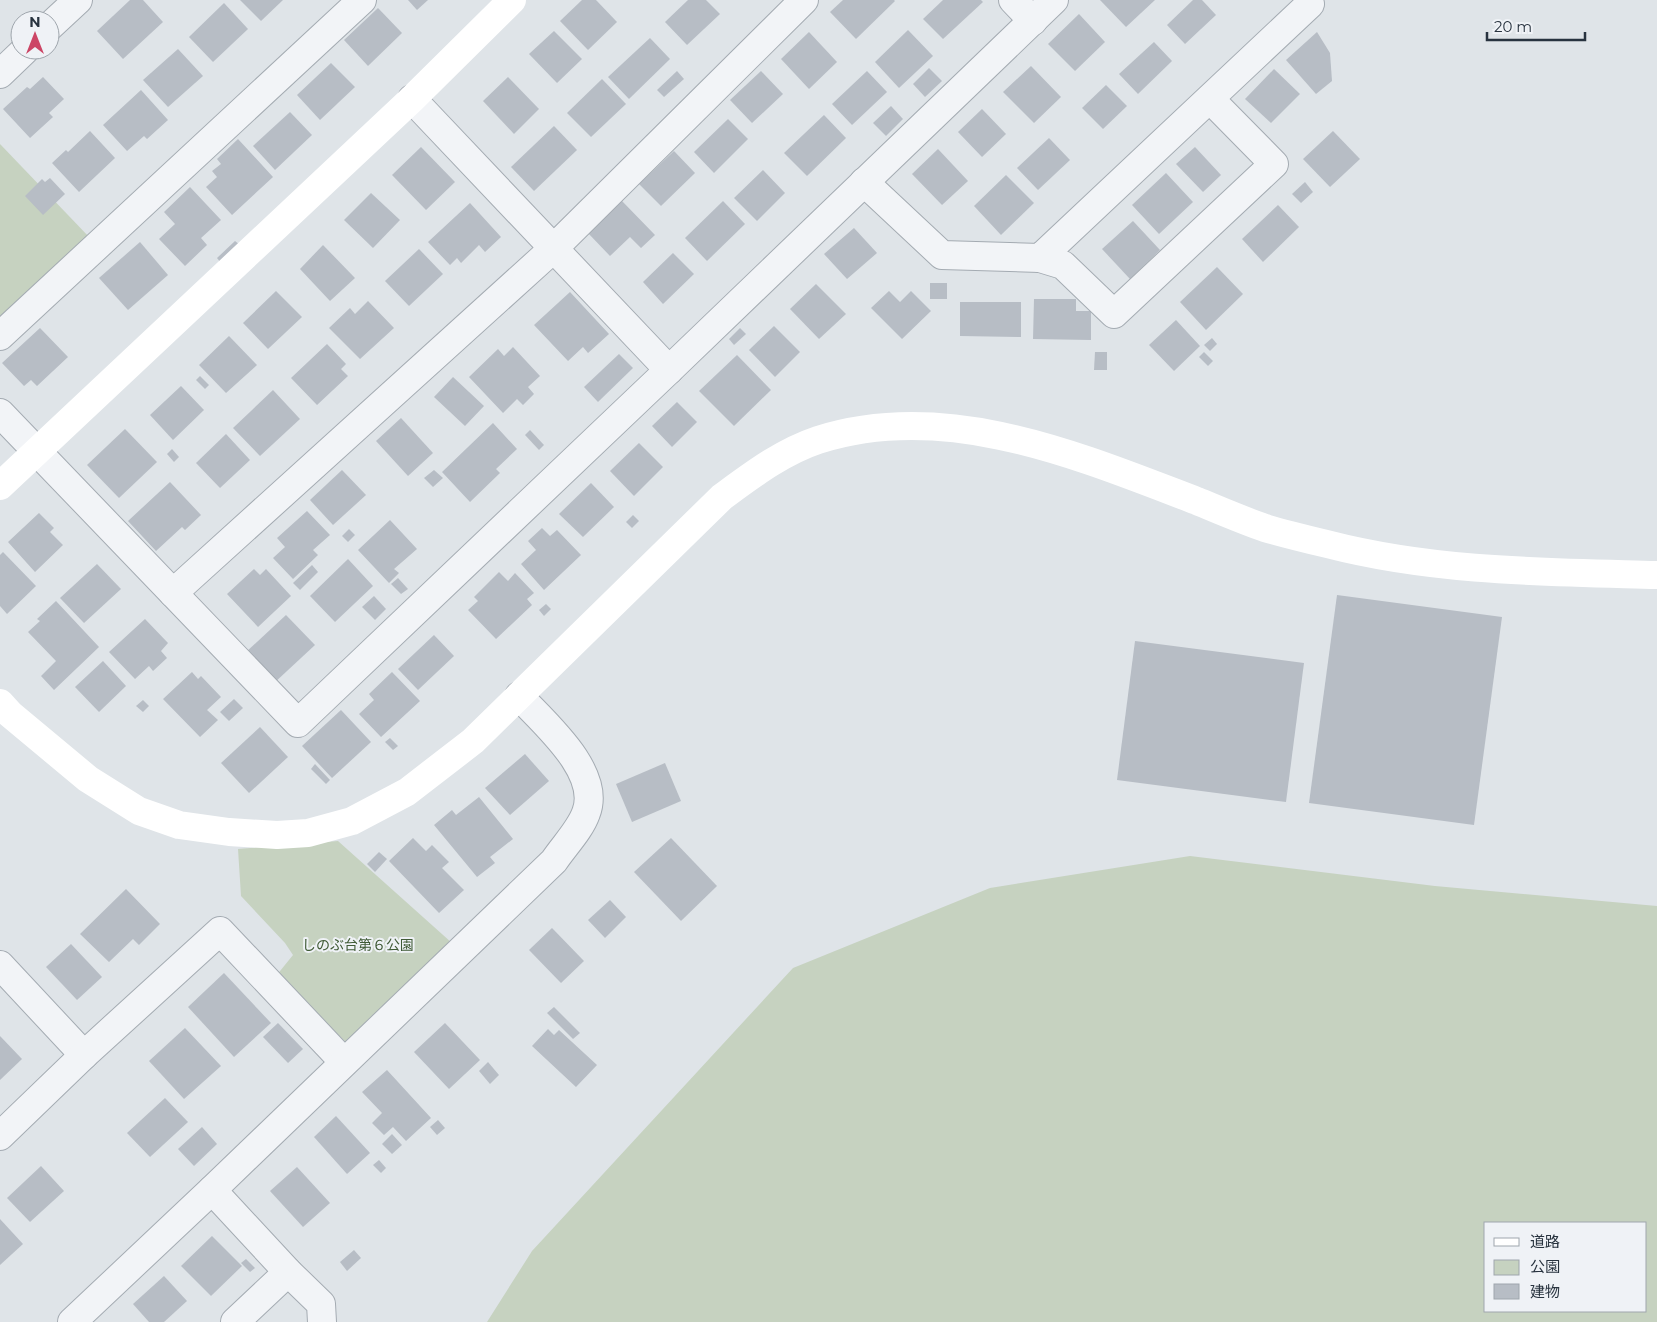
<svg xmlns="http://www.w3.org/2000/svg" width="1657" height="1322" font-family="Montserrat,'Noto Sans JP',sans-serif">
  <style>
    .green { fill: #c6d2c0; fill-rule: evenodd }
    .building { fill: #b7bdc5 }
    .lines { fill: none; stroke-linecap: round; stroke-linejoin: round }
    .street-casing { stroke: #a4abb2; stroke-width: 30 }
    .street { stroke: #f2f4f7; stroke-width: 28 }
    .secondary { stroke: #fff; stroke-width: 28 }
    .labels { text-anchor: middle; stroke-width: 4; stroke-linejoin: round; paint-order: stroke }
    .park-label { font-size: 14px; fill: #405b36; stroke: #eff2f6 }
  </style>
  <rect width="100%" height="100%" fill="#dfe4e8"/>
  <g class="green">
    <path d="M0,144L90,238L0,323Z"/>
    <path d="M338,841L452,943L349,1045L276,976L293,955L285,943L241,896L238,849Z"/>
    <path d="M1190,856L1435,886L1657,906V1322H487L532,1251L793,968L990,888ZM1646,1223V1311H1486V1223Z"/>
  </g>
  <g class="building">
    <path d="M130,0H143L163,22L123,59L97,31Z"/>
    <path d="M240,0H283L261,21Z"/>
    <path d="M408,0H428L417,10Z"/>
    <path d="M582,0H596L617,22L588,50L560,21Z"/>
    <path d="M688,0H706L720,14L687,45L665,22Z"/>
    <path d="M843,0H894L895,1L856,39L830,12Z"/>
    <path d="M943,0H981L983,2L943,39L923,19Z"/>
    <path d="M1100,0H1155L1126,27Z"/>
    <path d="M1193,0H1202L1216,15L1185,44L1167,25Z"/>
    <path d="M224,3L248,29L213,62L189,37Z"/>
    <path d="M378,8L402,33L368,66L344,40Z"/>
    <path d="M1079,14L1105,42L1075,71L1048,44Z"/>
    <path d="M908,30L933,56L899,88L875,62Z"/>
    <path d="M554,31L582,59L557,83L529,54Z"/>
    <path d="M809,32L837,62L809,89L781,59Z"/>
    <path d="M1317,32L1330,53L1332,81L1316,94L1286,60Z"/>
    <path d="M650,38L670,59L629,99L608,77Z"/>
    <path d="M1154,42L1172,61L1138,94L1119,74Z"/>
    <path d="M178,49L203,76L168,107L143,80Z"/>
    <path d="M331,63L355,87L320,120L297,95Z"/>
    <path d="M1031,66L1061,97L1034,123L1003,92Z"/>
    <path d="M929,68L942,81L925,97L913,84Z"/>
    <path d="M1274,69L1300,94L1271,123L1245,99Z"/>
    <path d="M677,71L684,79L664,97L657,90Z"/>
    <path d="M761,71L783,94L752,123L730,100Z"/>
    <path d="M867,71L887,92L852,125L832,104Z"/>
    <path d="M43,77L64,99L49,113L53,117L30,138L3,109L27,87L30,89Z"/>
    <path d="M508,77L539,109L514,134L483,101Z"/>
    <path d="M602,79L626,104L591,137L567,113Z"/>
    <path d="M1106,85L1127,106L1103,129L1082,108Z"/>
    <path d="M141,90L168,120L147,139L144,136L127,151L103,125Z"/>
    <path d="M891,106L903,119L886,136L873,123Z"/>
    <path d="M982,109L1006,134L982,157L958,132Z"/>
    <path d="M290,112L312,135L275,170L253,146Z"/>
    <path d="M824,115L846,138L807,176L784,153Z"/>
    <path d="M728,119L748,139L714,173L694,152Z"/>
    <path d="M554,126L577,150L534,191L511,167Z"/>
    <path d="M90,131L115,158L79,192L52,163L66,150L68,152Z"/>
    <path d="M1333,131L1360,159L1330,187L1303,159Z"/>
    <path d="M1049,138L1070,160L1038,190L1017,168Z"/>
    <path d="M238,139L273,177L232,215L206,187L217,177L212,171L221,164L217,159Z"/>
    <path d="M421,147L455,182L426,210L392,175Z"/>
    <path d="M1195,147L1221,175L1203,192L1176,164Z"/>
    <path d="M938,149L968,181L942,205L912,174Z"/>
    <path d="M674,151L695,173L661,206L639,184Z"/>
    <path d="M763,170L785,193L757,221L734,198Z"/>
    <path d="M1166,173L1193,202L1159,234L1132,205Z"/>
    <path d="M1006,175L1034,203L1001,235L974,206Z"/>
    <path d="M50,178L65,194L43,215L25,196L42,179L45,182Z"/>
    <path d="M1305,182L1313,192L1301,203L1292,194Z"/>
    <path d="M190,187L221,220L201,238L207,245L185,266L159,239L175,224L164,212Z"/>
    <path d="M371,193L400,220L373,248L344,220Z"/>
    <path d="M622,201L655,235L641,248L630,237L610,256L588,233Z"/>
    <path d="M723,201L745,224L707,261L685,238Z"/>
    <path d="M470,203L501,237L485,252L479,245L461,263L457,258L450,265L428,242Z"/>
    <path d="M1278,205L1299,227L1263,262L1242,239Z"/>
    <path d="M1133,221L1160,250L1130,279L1102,249Z"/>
    <path d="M854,228L877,253L847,279L824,254Z"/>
    <path d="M235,241L240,245L221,263L217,258Z"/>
    <path d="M140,242L168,275L128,310L99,278Z"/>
    <path d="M323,245L355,278L330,301L300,269Z"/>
    <path d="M419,249L443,274L409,306L385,281Z"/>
    <path d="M673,253L694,274L663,304L643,282Z"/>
    <path d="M1217,267L1243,294L1206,330L1180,302Z"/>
    <rect x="930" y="283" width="17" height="16"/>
    <path d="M816,284L846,314L819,339L790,309Z"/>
    <path d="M276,291L302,317L268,349L243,323Z"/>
    <path d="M889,291L900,302L911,291L931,311L902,339L871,308Z"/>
    <path d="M570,292L609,334L588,353L583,347L568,361L534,325Z"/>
    <path d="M1034,299H1076V311H1091V340L1033,339Z"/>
    <path d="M368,301L394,328L360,359L329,328L350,308L355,314Z"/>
    <path d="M960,302H1021V337L960,336Z"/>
    <path d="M1176,320L1200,346L1174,371L1149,345Z"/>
    <path d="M774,326L800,352L775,377L749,350Z"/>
    <path d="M40,328L68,357L37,386L31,380L24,386L2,363Z"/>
    <path d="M740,328L746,334L734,345L729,339Z"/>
    <path d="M229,336L257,365L226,393L199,365Z"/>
    <path d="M1212,338L1217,344L1210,351L1204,345Z"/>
    <path d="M327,344L346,364L341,369L348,376L317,405L291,378Z"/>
    <path d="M513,347L540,376L528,387L534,394L523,405L517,399L503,413L469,377L498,349L504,356Z"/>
    <path d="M1095,352H1107V370H1094Z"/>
    <path d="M1204,352L1213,361L1208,366L1199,357Z"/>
    <path d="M619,354L633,368L598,402L584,387Z"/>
    <path d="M737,355L771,390L734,426L699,391Z"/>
    <path d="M200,376L209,385L205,389L196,380Z"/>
    <path d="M453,377L484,406L465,426L434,397Z"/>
    <path d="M181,386L204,410L173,440L150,415Z"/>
    <path d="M273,390L300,419L260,456L233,428Z"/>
    <path d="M677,402L697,422L672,447L652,426Z"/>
    <path d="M401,418L433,453L408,476L376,441Z"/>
    <path d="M493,423L517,449L496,469L500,473L470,502L442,472Z"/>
    <path d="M125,429L157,462L119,498L87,465Z"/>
    <path d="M530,430L544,445L539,450L525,435Z"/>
    <path d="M226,434L250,460L220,488L196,463Z"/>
    <path d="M639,443L663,467L634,496L610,471Z"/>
    <path d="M172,449L179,457L174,462L167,454Z"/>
    <path d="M342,470L366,495L333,525L310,500Z"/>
    <path d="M434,470L443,478L433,487L424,478Z"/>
    <path d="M170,482L201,515L185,530L182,527L156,551L128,521Z"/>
    <path d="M591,483L614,507L583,537L559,514Z"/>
    <path d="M307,511L330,535L313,550L318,555L293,579L273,558L285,547L277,538Z"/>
    <path d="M39,513L54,528L50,532L63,545L35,572L8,542Z"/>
    <path d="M633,515L639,521L632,528L626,522Z"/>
    <path d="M390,520L417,549L394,569L399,573L389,583L358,550Z"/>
    <path d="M542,528L550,536L557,530L581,555L544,590L521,564L536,550L528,541Z"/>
    <path d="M349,529L355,535L348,542L342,536Z"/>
    <path d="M3,552L36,586L7,614L0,606V555Z"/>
    <path d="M348,559L373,586L335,622L310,596Z"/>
    <path d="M97,564L121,589L84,623L60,598Z"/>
    <path d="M312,565L318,572L300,590L293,583Z"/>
    <path d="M254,569L260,575L266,569L291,596L258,627L227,594Z"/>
    <path d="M499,572L508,581L515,573L534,593L527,599L532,605L496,639L468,610L478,601L474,597Z"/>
    <path d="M398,578L408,589L401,594L391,584Z"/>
    <path d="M1337,595L1502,617L1474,825L1309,803Z"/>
    <path d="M374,596L386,609L375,620L362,607Z"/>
    <path d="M56,601L99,647L54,690L41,676L56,661L28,632L40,621L37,619Z"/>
    <path d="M546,604L551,609L544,616L539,610Z"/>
    <path d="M286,615L315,645L273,684L244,654Z"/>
    <path d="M145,619L168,643L161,651L167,658L153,671L149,666L135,679L109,652Z"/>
    <path d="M434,635L454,656L418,690L398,669Z"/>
    <path d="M1135,641L1304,663L1286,802L1117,780Z"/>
    <path d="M103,661L126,686L99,712L75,687Z"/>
    <path d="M192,672L198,679L201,676L221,697L207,710L218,720L200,737L163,699Z"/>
    <path d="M392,672L420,701L381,737L359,714L374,700L369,694Z"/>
    <path d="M234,699L243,708L229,721L220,712Z"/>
    <path d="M143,700L149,706L143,712L136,706Z"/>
    <path d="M341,710L371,742L332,778L302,746Z"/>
    <path d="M260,727L288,757L249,793L221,763Z"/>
    <path d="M390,738L398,746L393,750L385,742Z"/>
    <path d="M525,754L549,781L510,815L485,788Z"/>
    <path d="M665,763L681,801L632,822L616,784Z"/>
    <path d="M315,764L330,780L326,784L311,769Z"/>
    <path d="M479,797L513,839L490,857L495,863L477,877L434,825L452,810L456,815Z"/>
    <path d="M413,838L426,851L432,845L449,862L442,868L464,890L439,913L389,861Z"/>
    <path d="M671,838L717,886L681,921L634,872Z"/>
    <path d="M379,852L387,859L375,872L367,864Z"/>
    <path d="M126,889L160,924L139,945L133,939L109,962L80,934Z"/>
    <path d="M610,900L626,917L605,938L588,920Z"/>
    <path d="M552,928L584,961L561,983L529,950Z"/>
    <path d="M71,944L102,977L77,1000L46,967Z"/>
    <path d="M224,973L271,1023L234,1057L188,1007Z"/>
    <path d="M554,1007L580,1033L573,1039L547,1013Z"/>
    <path d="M278,1023L303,1049L288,1063L263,1037Z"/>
    <path d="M445,1023L480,1060L449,1089L414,1052Z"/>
    <path d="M185,1028L221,1066L184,1099L149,1061Z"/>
    <path d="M548,1029L554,1035L559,1030L597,1065L576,1087L532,1046Z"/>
    <path d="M0,1036L22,1059L0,1080Z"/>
    <path d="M488,1062L499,1075L490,1084L479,1071Z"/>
    <path d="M387,1070L431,1118L406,1141L393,1127L384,1135L372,1123L382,1113L362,1092Z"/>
    <path d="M165,1098L188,1122L150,1157L127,1133Z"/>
    <path d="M336,1116L370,1153L347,1174L314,1137Z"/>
    <path d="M438,1120L445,1128L437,1135L430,1127Z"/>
    <path d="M202,1127L217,1144L194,1166L178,1149Z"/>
    <path d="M392,1134L402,1145L392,1154L382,1144Z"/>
    <path d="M379,1160L386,1168L381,1173L373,1165Z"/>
    <path d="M41,1166L64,1191L30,1222L7,1198Z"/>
    <path d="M297,1167L330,1203L303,1227L270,1191Z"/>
    <path d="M0,1219L23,1244L0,1265Z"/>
    <path d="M212,1236L242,1266L211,1296L181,1266Z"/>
    <path d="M354,1250L361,1258L347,1271L340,1262Z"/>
    <path d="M246,1259L255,1268L250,1272L241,1263Z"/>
    <path d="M164,1276L187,1301L164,1322H149L133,1304Z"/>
  </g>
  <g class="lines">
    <g class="street-casing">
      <g id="street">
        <path d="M1013,0L1033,21"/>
        <path d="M50,26L78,0"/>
        <path d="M0,74L25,50"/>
        <path d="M412,99L669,370"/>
        <path d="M864,182L942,255L1040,258L1310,4L1308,0"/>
        <path d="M1040,258L1063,265L1114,314L1274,164L1210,99"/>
        <path d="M0,336L362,0"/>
        <path d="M0,413L298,723L669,370L1054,0"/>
        <path d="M173,593L554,248L804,0"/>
        <path d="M0,965L84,1055"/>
        <path d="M0,1136L84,1055L220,931L344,1062"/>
        <path d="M212,1190L288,1272L321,1304L322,1322"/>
        <path d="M72,1322L212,1190L554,861C564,846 580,830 586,813C602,772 544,723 519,696"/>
        <path d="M235,1322L288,1272"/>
      </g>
    </g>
    <use href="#street" class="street"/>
    <g class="secondary">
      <path d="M0,486L412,99L512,0"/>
      <path d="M0,703L10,714L88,779L139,811L179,825L229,832L277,835L308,833L352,821L407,792L473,741L722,497C752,475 782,452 818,440C946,399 1079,456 1197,501C1219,510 1242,520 1265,528C1285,534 1306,539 1327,544C1435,572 1546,572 1657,575"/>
    </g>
  </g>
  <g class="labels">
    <g class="park-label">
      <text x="358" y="950">しのぶ台第６公園</text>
    </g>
  </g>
  <rect x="1484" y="1222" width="162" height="90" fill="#eff2f6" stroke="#9fa6ad"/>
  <rect x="1494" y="1238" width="25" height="8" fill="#ffffff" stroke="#9fa6ad"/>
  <text x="1530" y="1247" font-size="15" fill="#28333f">道路</text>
  <rect x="1494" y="1260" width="25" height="15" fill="#c6d2c0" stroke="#9fa6ad"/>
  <text x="1530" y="1272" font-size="15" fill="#28333f">公園</text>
  <rect x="1494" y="1284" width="25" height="15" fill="#b7bdc5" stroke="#9fa6ad"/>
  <text x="1530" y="1297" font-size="15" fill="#28333f">建物</text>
  <g transform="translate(35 35)"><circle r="24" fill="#eff2f6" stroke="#9fa6ad"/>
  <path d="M0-4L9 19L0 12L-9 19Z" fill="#cc4565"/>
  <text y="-8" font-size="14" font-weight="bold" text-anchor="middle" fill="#28333f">N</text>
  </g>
  <path d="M1487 32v8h98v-8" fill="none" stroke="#28333f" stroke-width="2.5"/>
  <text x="1494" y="32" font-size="15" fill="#28333f" stroke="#eff2f6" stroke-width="4" paint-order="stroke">20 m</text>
</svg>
